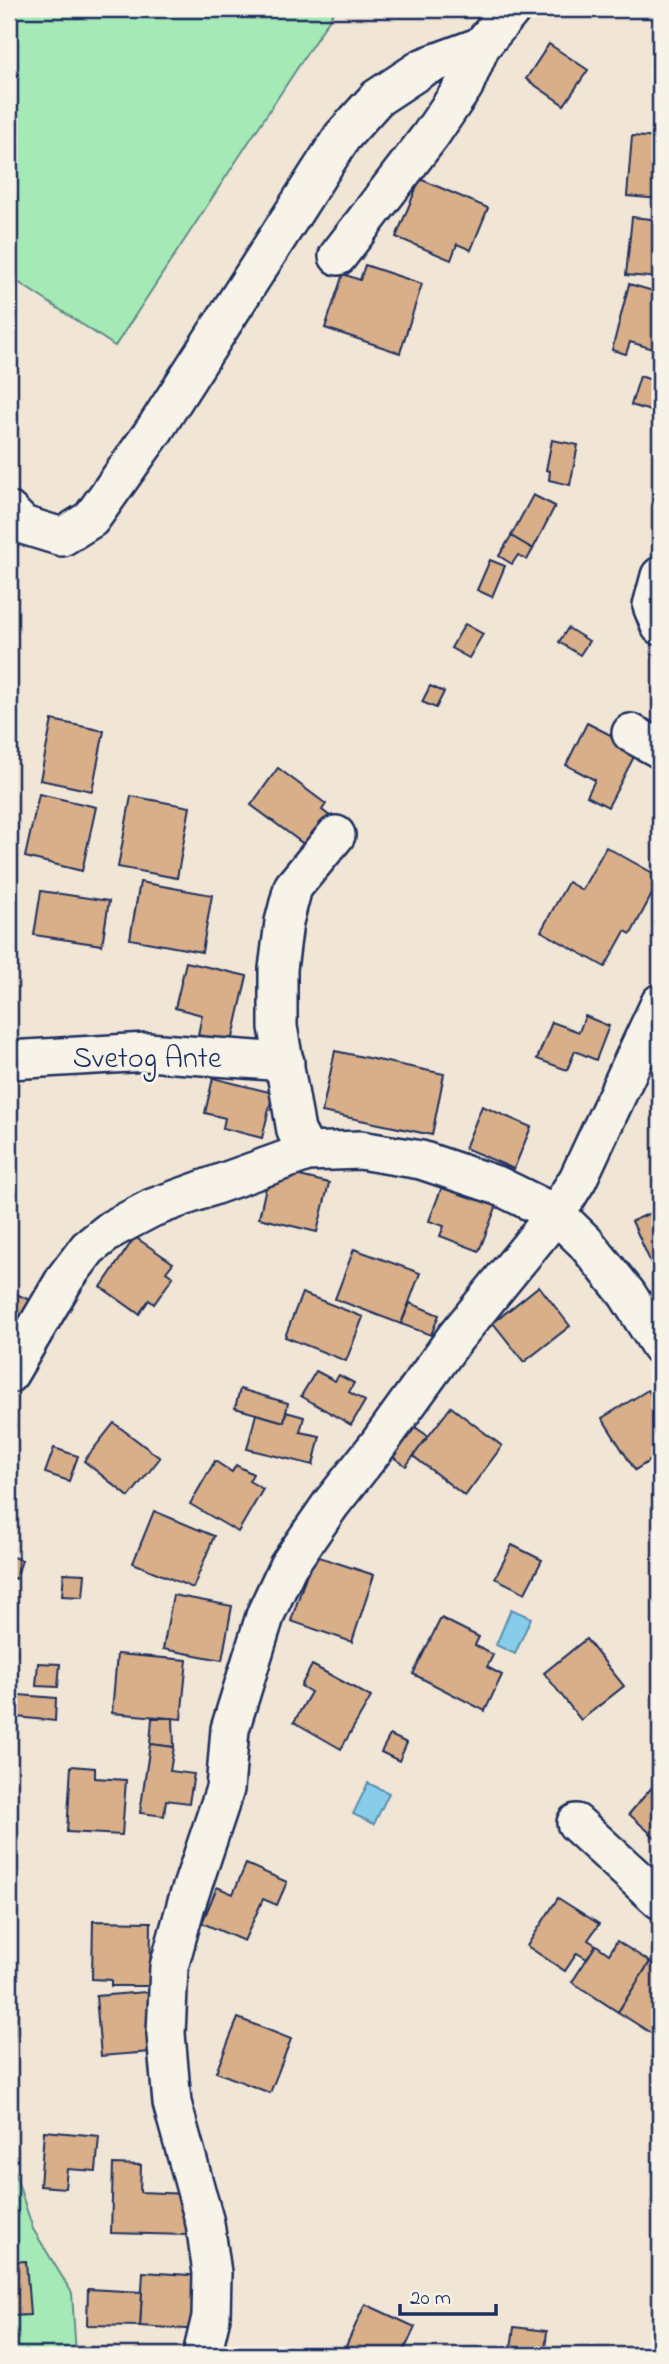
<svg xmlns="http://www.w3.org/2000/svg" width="669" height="2364" font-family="'Indie Flower',sans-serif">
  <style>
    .green { fill: #a5eab6; stroke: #608c8a; stroke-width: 2 }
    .water { fill: #87cde9; stroke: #5c8eb1; stroke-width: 2 }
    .building { fill: #d8af89; stroke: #1b2f5e; stroke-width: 2 }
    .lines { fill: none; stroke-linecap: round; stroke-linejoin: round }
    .minor-casing { stroke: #1b2f5e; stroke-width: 42 }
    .minor { stroke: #f7f3e8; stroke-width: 37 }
    .labels { text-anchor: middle; stroke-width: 6; stroke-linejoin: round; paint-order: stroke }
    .street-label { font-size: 30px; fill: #1b2f5e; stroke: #f7f3e8 }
  </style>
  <rect width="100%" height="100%" fill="#f1e5d5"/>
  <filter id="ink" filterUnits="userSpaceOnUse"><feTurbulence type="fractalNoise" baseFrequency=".0143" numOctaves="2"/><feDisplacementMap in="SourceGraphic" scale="14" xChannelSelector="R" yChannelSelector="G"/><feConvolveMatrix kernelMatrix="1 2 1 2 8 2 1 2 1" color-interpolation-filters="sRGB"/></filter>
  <g filter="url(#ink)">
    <g class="green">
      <path d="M9,9H336L115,346L9,276Z"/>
      <path d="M9,1951L16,2018L9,2110Z"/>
      <path d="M9,2155L33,2229L72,2293L76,2355H9Z"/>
    </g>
    <g class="water">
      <path d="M511,1609L531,1618L515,1654L496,1645Z"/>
      <path d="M368,1783L389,1793L374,1824L353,1814Z"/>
    </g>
    <g class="building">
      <path d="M549,44L588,70L564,105L526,79Z"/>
      <path d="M632,136L660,138V199L627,196Z"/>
      <path d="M420,179L488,208L471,250L457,244L451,260L396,237Z"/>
      <path d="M632,217L660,220V278L626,275Z"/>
      <path d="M365,265L422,284L400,353L325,328L343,274L360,280Z"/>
      <path d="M629,284L660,293V351L630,342L626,354L612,350Z"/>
      <path d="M640,376L660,383L654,412L631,405Z"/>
      <path d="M552,440L578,445L570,485L549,480L550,471L546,470Z"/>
      <path d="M533,495L555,506L533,549L511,536Z"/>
      <path d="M511,536L533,549L527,560L518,555L512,564L499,556Z"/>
      <path d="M490,560L505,566L492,597L477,590Z"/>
      <path d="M465,624L483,634L469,658L451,648Z"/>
      <path d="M568,628L589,641L580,655L559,642Z"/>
      <path d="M430,686L444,692L436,708L422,702Z"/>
      <path d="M52,720L104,731L92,791L40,780Z"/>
      <path d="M587,723L638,749L608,807L587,796L595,780L566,765Z"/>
      <path d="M278,768L326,804L322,810L331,817L309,848L251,805Z"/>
      <path d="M39,794L96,807L82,871L25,857Z"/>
      <path d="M131,796L190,807L177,878L118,867Z"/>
      <path d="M606,847L660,877V879L631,934L625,931L605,967L541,931L568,882L582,890Z"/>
      <path d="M140,882L212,895L202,952L130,939Z"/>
      <path d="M41,891L109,901L102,945L34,935Z"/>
      <path d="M186,962L247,976L232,1042L198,1035L202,1015L175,1008Z"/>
      <path d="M585,1016L609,1026L596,1060L575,1051L567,1070L537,1059L552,1022L579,1032Z"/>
      <path d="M335,1051L444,1074L432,1135L322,1112Z"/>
      <path d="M213,1078L273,1093L262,1138L223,1128L225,1118L205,1113Z"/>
      <path d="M482,1106L531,1127L514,1169L465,1148Z"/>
      <path d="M270,1169L329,1183L317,1232L259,1218Z"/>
      <path d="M446,1176L500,1197L479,1251L440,1236L444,1226L429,1221Z"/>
      <path d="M660,1209V1267L654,1270L632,1221Z"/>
      <path d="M135,1237L173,1263L166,1272L173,1277L154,1304L149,1300L139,1314L101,1287Z"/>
      <path d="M354,1249L420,1273L401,1324L335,1299Z"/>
      <path d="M539,1286L570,1326L524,1362L493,1323Z"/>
      <path d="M9,1291L30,1300L10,1344H9Z"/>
      <path d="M302,1293L363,1317L346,1361L285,1337Z"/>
      <path d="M410,1303L439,1315L431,1335L401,1324Z"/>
      <path d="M316,1371L335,1381L339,1375L354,1383L349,1392L365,1401L351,1425L301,1396Z"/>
      <path d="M240,1389L288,1403L284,1422L235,1408Z"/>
      <path d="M648,1390L660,1409V1454L635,1470L602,1418Z"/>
      <path d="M451,1407L502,1446L465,1496L413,1456Z"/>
      <path d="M286,1412L304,1417L300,1432L320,1436L313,1465L247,1449L256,1414L284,1422Z"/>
      <path d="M114,1423L160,1458L129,1497L84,1461Z"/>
      <path d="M409,1423L428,1436L406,1466L387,1453Z"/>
      <path d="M54,1448L78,1456L69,1481L45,1473Z"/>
      <path d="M215,1461L232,1472L236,1465L253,1474L249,1481L263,1489L238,1532L190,1504Z"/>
      <path d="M154,1511L214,1536L193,1588L133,1563Z"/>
      <path d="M512,1545L542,1560L525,1593L495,1578Z"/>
      <path d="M313,1555L374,1575L352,1642L291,1621Z"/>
      <path d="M9,1556L22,1560L16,1579L9,1576Z"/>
      <path d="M64,1573L85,1574L83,1597L62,1596Z"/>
      <path d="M173,1595L232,1606L222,1660L163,1649Z"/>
      <path d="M441,1618L479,1637L475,1645L493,1655L487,1667L502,1675L485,1711L413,1674Z"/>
      <path d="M586,1639L624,1686L581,1720L544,1673Z"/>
      <path d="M117,1654L187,1660L181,1719L112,1713Z"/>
      <path d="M38,1663L60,1664L58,1687L36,1686Z"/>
      <path d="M312,1665L371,1697L341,1749L294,1722L311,1692L301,1686Z"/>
      <path d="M19,1695L56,1698L55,1721L17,1717Z"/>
      <path d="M152,1718H173L174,1747L150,1744Z"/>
      <path d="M390,1735L407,1743L399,1761L381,1752Z"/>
      <path d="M150,1744L174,1747L170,1771L194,1774L189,1803L166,1800L164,1816L140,1813Z"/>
      <path d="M71,1766L95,1768V1778L126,1780L122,1835L67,1832Z"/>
      <path d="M660,1778V1842L629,1814Z"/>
      <path d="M246,1864L287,1882L277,1905L263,1899L244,1941L202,1923L217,1887L233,1894Z"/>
      <path d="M558,1898L599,1924L588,1940L596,1945L587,1959L577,1953L565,1971L527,1946Z"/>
      <path d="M93,1921L151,1922L150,1986H111V1980L92,1979Z"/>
      <path d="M617,1941L650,1962L618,2012L572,1982L596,1945L609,1954Z"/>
      <path d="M650,1962L660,1969V2033L657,2037L618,2012Z"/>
      <path d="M158,1991L163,2051L101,2056L96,1996Z"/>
      <path d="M238,2018L291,2039L270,2093L216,2072Z"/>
      <path d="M44,2131L99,2136L96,2171L67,2169L65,2188L40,2186Z"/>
      <path d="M113,2164L141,2165L140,2192L188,2194L187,2235L111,2233Z"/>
      <path d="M26,2261L30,2315L9,2316V2262Z"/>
      <path d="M143,2272L204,2276L201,2330L140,2326Z"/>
      <path d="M88,2289L142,2292L140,2326L87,2325Z"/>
      <path d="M365,2304L415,2327L402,2355H342Z"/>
      <path d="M514,2327L547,2331L545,2350L553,2351L552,2355H510Z"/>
    </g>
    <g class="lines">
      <g class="minor-casing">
        <g id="minor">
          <path d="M338,256L430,136L464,86L481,46L512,9"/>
          <path d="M9,511L23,525L62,537L91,519L155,429L342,137L377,98L424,67L481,46"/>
          <path d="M660,576L652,606L660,626"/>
          <path d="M631,733L660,749"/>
          <path d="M9,1060L147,1052L285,1062"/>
          <path d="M307,1152L296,1131L278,1027V969L284,922L293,887L336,835"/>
          <path d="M9,1374L66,1277L88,1248L112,1229L152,1208L307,1152L360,1150L421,1160L499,1186L556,1214L585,1242L627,1294L660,1346"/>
          <path d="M576,1823L660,1900"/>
          <path d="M202,2355L211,2317L212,2273L205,2223L172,2103L166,2034L169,1967L186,1905L225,1789L230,1729L266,1613L288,1566L331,1504L377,1446L455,1338L556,1214L578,1179L660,1003"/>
        </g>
      </g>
      <use href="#minor" class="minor"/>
    </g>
  </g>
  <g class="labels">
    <g class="street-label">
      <text x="147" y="1067">Svetog Ante</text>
    </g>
  </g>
  <rect width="669" height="2364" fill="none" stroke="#f7f3e8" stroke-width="35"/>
  <rect x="18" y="18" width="634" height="2329" fill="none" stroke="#1b2f5e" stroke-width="2.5" filter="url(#ink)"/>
  <path d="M400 2304v10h96v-10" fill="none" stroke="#1b2f5e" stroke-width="3.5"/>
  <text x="410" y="2304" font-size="21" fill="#1b2f5e" stroke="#f7f3e8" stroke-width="5" paint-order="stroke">20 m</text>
</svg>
